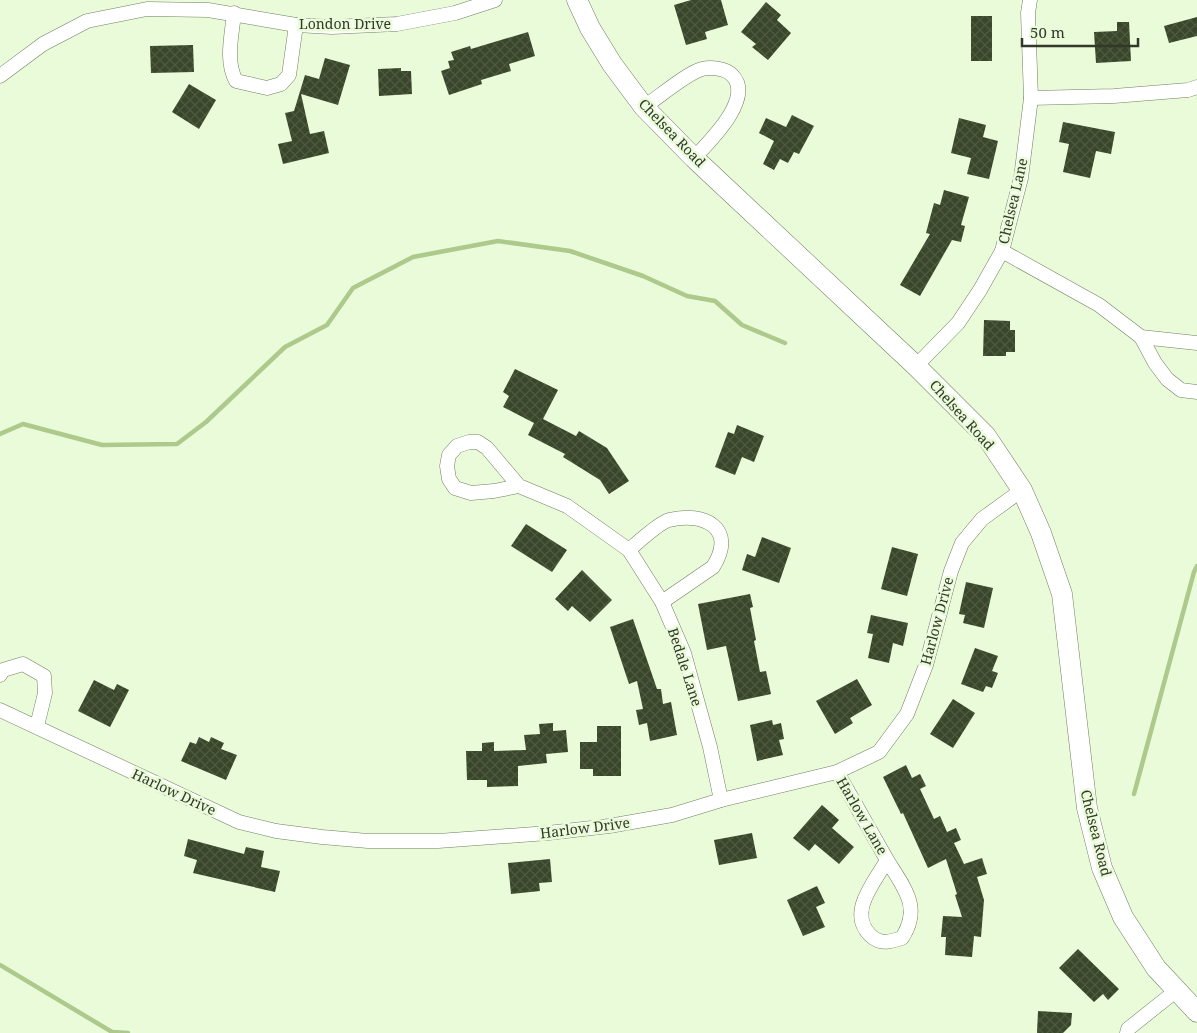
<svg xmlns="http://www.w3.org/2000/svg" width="1197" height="1033" font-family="'Noto Serif',serif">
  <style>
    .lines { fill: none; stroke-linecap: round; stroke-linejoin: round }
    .stream { stroke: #adc98b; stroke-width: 4.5 }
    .building { fill: url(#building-cross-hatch) }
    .street-casing { stroke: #717f61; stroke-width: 15 }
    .secondary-casing { stroke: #717f61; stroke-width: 21 }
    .street { stroke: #fff; stroke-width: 14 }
    .secondary { stroke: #fff; stroke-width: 20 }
    .labels { text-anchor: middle; stroke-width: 5; stroke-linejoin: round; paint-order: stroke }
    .street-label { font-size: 14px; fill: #32392b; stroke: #eafbd9 }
  </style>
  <defs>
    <pattern id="building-cross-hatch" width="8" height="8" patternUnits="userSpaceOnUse" patternTransform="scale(1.25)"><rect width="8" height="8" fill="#39462a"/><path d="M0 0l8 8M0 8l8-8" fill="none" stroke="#4e5940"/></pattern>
  </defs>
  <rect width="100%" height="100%" fill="#eafbd9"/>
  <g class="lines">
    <g class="stream">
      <path d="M0,434L23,424L102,445L177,444L206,422L285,347L327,325L353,288L413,257L498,241L570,251L643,276L687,296L715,301L742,325L785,343"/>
      <path d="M1134,794L1194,572L1197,566"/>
      <path d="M0,965L112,1032L128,1033"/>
    </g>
  </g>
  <g class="building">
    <path d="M691,0H721L728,25L705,32L707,39L686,45L674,5Z"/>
    <path d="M766,2L781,15L777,20L791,33L768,60L752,47L756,44L741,32Z"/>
    <rect x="971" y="16" width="21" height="45"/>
    <path d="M1197,17V36L1169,43L1164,26Z"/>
    <path d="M1117,22H1129L1131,61L1096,63L1094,32L1117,31Z"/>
    <path d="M528,32L535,56L509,64L511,71L481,80L482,84L449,95L441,71L450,68L448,61L454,60L451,52L470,46L471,49Z"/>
    <path d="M193,45L194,72L151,73L150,46Z"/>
    <path d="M325,58L350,65L338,105L301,94L310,134L324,131L329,153L283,164L278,144L292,141L285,113L294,111L305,75L319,79Z"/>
    <path d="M401,68V71H411L412,94L379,96L378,69Z"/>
    <path d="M189,84L216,100L199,129L172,112Z"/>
    <path d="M792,115L814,126L799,154L794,152L788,163L780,159L774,170L763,164L774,141L759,133L766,118L786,127Z"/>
    <path d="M959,118L986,125L983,137L998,141L989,179L967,174L971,158L951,153Z"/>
    <path d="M1063,122L1115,132L1111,154L1096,151L1090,178L1063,172L1069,144L1059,142Z"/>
    <path d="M944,190L969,197L961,225L965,226L961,242L952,240L920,296L900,285L930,234L926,233L934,203L940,205Z"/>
    <path d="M984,320L1010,321V330H1015V352H1006V356H983Z"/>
    <path d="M515,369L558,390L543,419L576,436L579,431L607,448L629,481L609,494L600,480L563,457L565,454L528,435L534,423L503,407L509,396L503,392Z"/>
    <path d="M737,425L764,436L754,462L742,457L735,475L715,467L728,432L734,434Z"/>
    <path d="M526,524L567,550L552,572L511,546Z"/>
    <path d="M762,537L791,548L779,583L742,570L747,554L755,557Z"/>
    <path d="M892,547L918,554L907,596L881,589Z"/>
    <path d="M582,570L612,600L590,622L572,606L568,611L555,599Z"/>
    <path d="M966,582L993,588L984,628L963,623L965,615L959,614Z"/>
    <path d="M750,594L753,607L750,608L756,640L754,641L760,672L766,671L771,694L738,701L726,646L707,650L698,604Z"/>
    <path d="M871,615L908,623L903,646L893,643L889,663L868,658L873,634L867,633Z"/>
    <path d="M633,619L657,689H661L663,704L671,702L677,735L650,741L647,723L639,725L636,710L643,709L637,681L629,684L610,627Z"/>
    <path d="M975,648L998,656L992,671L998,673L992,688L986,686L983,692L961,684Z"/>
    <path d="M857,679L872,705L850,718L853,723L835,734L816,701Z"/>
    <path d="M94,680L114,690L117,684L129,690L110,727L78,711Z"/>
    <path d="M953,699L975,713L953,748L930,734Z"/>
    <path d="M772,720L773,725L781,723L784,739L779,740L783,755L757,761L750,725Z"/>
    <path d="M553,723V731L566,730L568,752L546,754L547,763L518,766V786L487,787V780H467L466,751H482V743L494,742V751L526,750L524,735L540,734L539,724Z"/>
    <path d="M597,726H621V776H593V769H580V742H597Z"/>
    <path d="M199,737L209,742L211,737L224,743L221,749L237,755L226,780L181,761L190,742L196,744Z"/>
    <path d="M906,765L912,778L920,774L926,786L920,789L934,819L940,816L947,832L956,828L961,840L954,843L964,864L982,858L987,874L977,877L984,900L981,937L974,936L972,957L945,955L946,937H941L943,916L962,917L955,895L957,894L946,859L928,868L903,813L901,814L883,777Z"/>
    <path d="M822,805L839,820L832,828L854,847L839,864L815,844L809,851L793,838Z"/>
    <path d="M752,833L757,858L719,865L714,840Z"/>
    <path d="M188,839L244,854L246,847L264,851L261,867L280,871L275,892L193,873L197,860L184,856Z"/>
    <path d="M550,859L552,882L539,883L540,891L511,894L508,863Z"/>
    <path d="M817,886L825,903L816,907L825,927L803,936L787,900Z"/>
    <path d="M1078,949L1119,989L1108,1000L1103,994L1094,1002L1059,968Z"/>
    <path d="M1038,1011L1072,1013L1071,1025L1063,1033H1037Z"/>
  </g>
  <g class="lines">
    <g class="street-casing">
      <g id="street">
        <path d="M234,13C232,35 225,61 236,81L267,88L281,84L289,75L296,25"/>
        <path d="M0,76L43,44L87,21L147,9L208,10L296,25L332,27L397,24L455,13L495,0"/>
        <path d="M1031,98L1114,96L1188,90L1197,87"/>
        <path d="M644,107C659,97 687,73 702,69C711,67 725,68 732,75C755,98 709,142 694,158"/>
        <path d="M1002,251L1099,305L1141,337L1155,363L1167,379L1181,390L1197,392"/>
        <path d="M1141,337L1197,343"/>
        <path d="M916,366L958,323L980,290L1002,251L1021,178L1031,98L1028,13L1030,0"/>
        <path d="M519,486L494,491L471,493L455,488L449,479L447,466L449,455L457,446L469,442H478L487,448L519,486L567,506L629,550L662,602L684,653L710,747L721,800"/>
        <path d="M629,550C637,543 660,522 669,520C705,511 737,529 713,567L662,602"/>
        <path d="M0,675L3,670L23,664L44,676L45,693L37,726"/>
        <path d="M0,710L239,822L276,831L322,837L368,841H438L548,833L609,826L672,815L721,800L837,772L879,752L907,714L926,665L951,571L962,543L982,519L1022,490"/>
        <path d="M837,772L887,860C875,882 847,912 870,935C880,945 890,942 902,938C922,907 904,888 887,860"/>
        <path d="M1127,1033L1128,1029L1177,990"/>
      </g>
    </g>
    <g class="secondary-casing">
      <path id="secondary" d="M577,0L590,28L612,64L644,107L694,158L916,366L986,436L1022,490L1041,533L1062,594L1087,808L1102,868L1123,917L1156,968L1197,1012"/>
    </g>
    <use href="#street" class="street"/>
    <use href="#secondary" class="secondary"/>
  </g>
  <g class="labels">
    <g class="street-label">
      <text x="345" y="29">London Drive</text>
      <text transform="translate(672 133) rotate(46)" y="5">Chelsea Road</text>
      <text transform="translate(1013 201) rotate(-77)" y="5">Chelsea Lane</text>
      <text transform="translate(962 415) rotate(48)" y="5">Chelsea Road</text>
      <text transform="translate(937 621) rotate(-75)" y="5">Harlow Drive</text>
      <text transform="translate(685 667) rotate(72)" y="5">Bedale Lane</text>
      <text transform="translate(174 792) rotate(25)" y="5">Harlow Drive</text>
      <text transform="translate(862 816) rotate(60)" y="5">Harlow Lane</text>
      <text transform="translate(585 828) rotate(-7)" y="5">Harlow Drive</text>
      <text transform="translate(1096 833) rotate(76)" y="5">Chelsea Road</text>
    </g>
  </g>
  <path d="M1022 38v8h116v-8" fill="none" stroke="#32392b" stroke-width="2.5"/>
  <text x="1030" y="38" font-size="15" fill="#32392b" stroke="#eafbd9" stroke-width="4" paint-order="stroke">50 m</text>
</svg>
